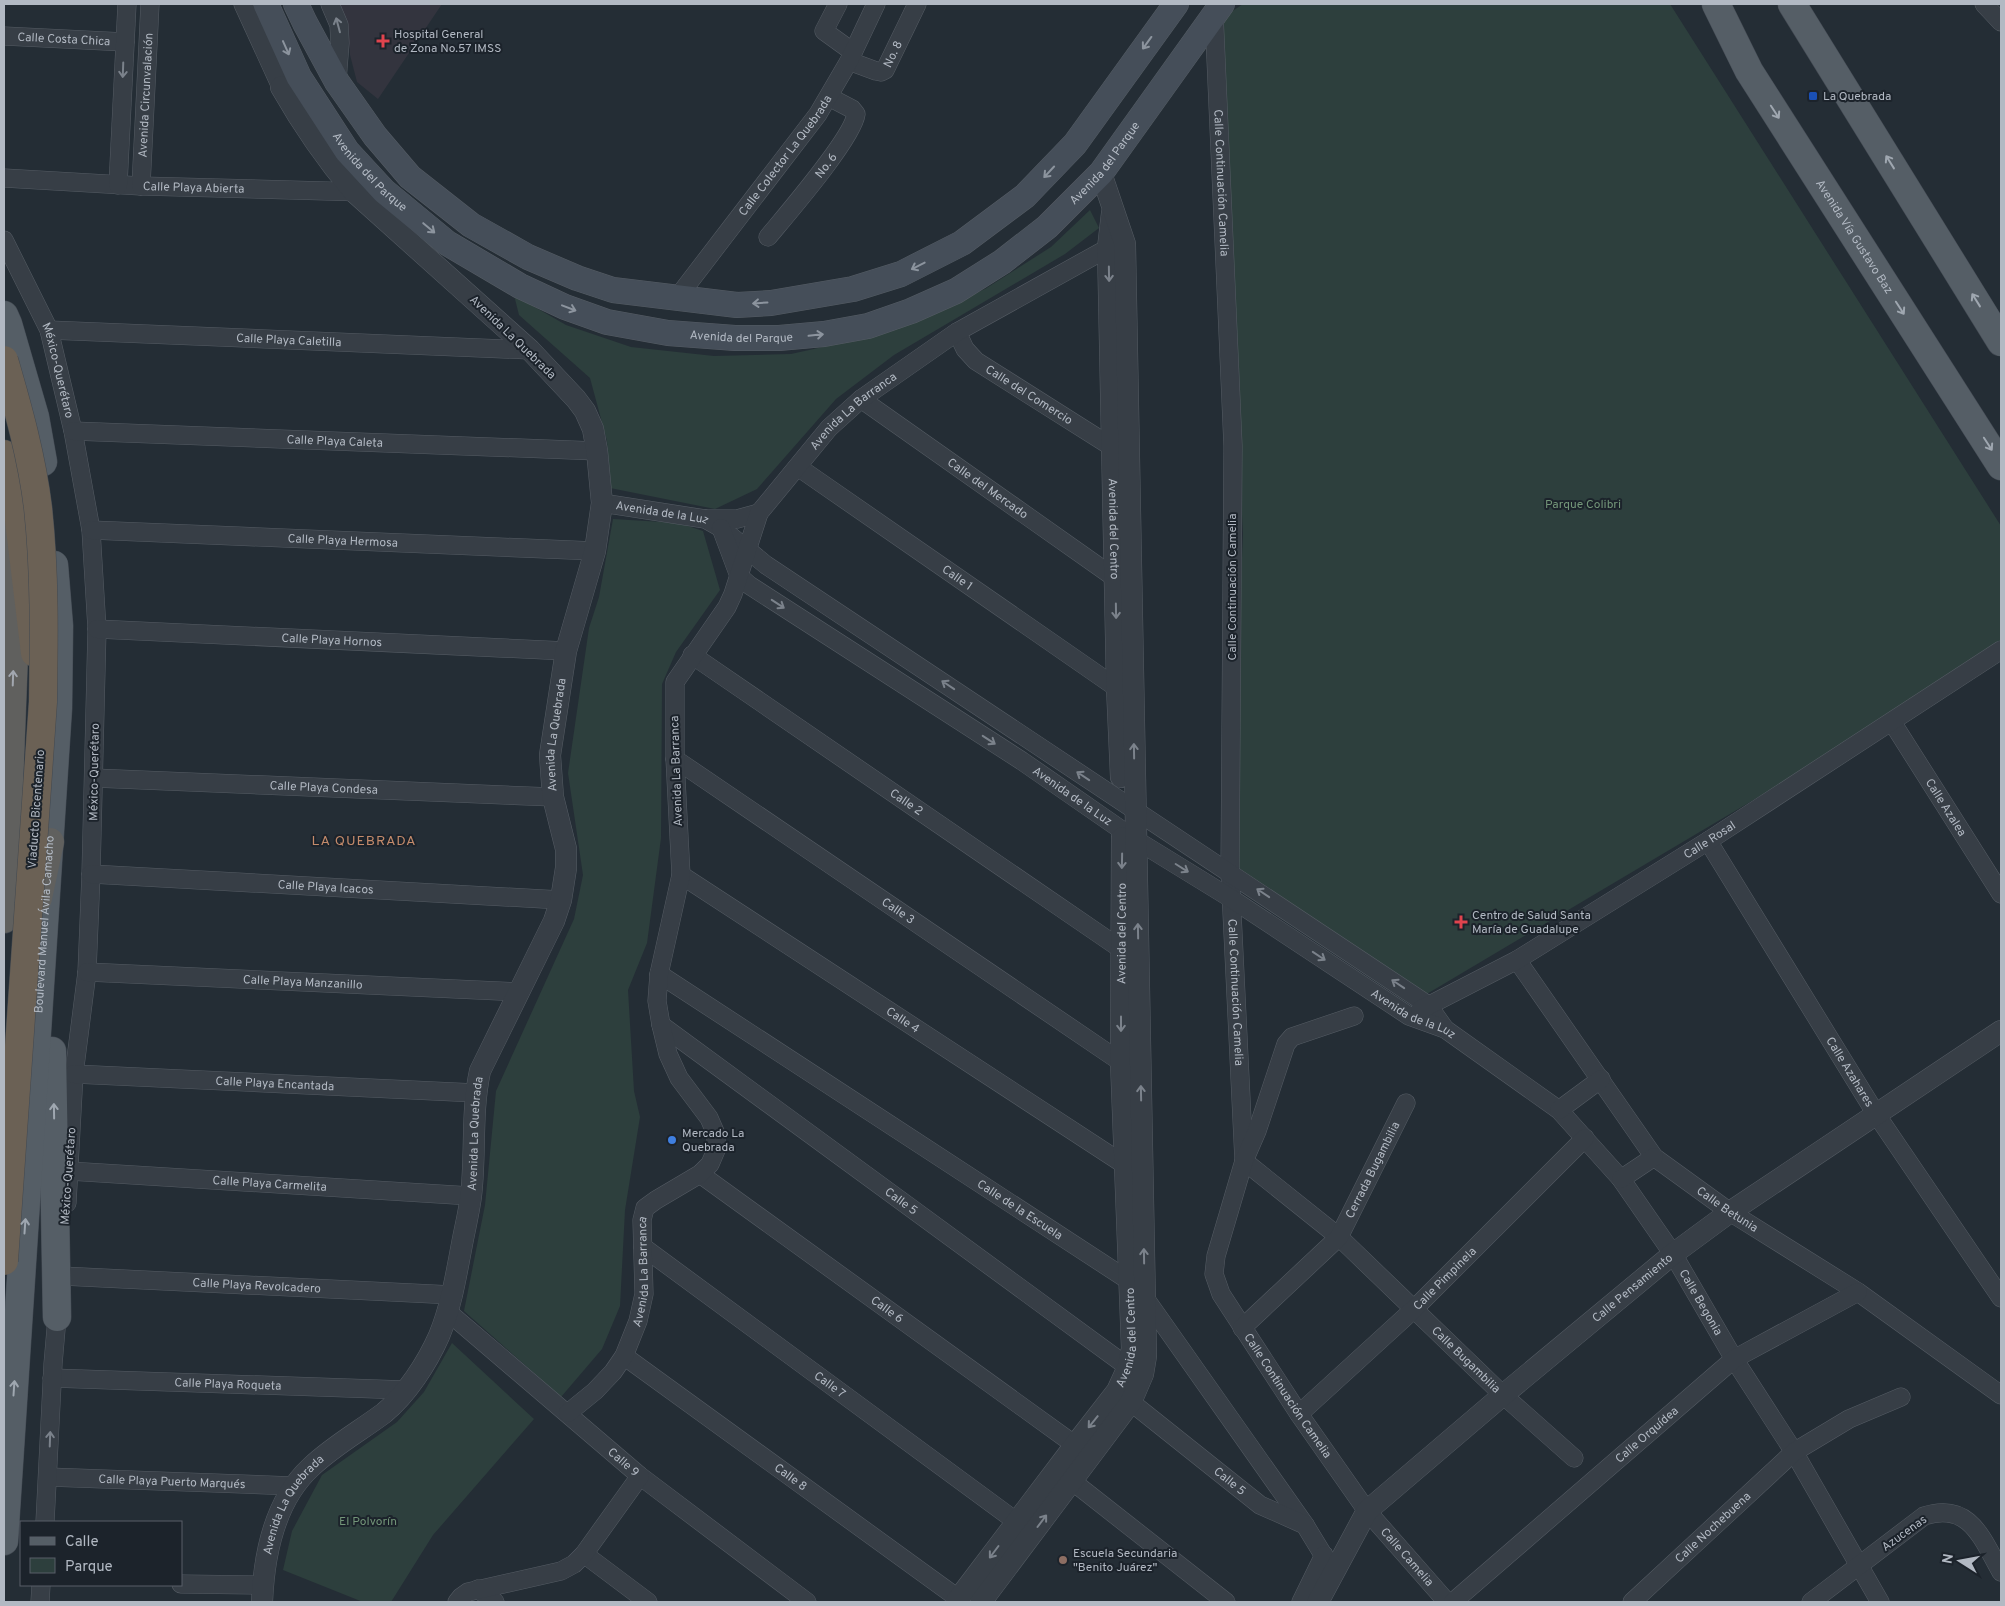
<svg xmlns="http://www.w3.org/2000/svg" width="2005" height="1606" font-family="Overpass,sans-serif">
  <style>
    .medical { fill: #33343e }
    .green { fill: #2d3f3d }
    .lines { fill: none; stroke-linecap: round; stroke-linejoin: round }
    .minor-casing { stroke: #555c64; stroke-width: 19 }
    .tertiary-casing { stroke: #555c64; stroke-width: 22 }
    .secondary-casing { stroke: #555c64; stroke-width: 26 }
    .primary-casing { stroke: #434a53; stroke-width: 29 }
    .trunk-casing { stroke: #424951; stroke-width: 29 }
    .motorway-casing { stroke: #424951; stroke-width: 29 }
    .minor { stroke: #373e46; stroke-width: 18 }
    .tertiary { stroke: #373e46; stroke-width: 21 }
    .secondary { stroke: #454e59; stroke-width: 25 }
    .primary { stroke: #555e66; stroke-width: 28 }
    .trunk { stroke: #60605e; stroke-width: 28 }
    .motorway { stroke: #6b6155; stroke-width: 28 }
    .motorway-bridge-casing { stroke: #424951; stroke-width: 29; stroke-linecap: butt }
    .motorway-bridge { stroke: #6b6155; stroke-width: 28 }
    .oneway { stroke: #7b828b }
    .oneway2 { stroke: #8c949e }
    .oneway3 { stroke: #9fa7b0 }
    .oneway4 { stroke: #a2a7af }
    .health-dot { fill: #e0444e; stroke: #1c232b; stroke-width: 2 }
    .transit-dot { fill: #1a4fb4; stroke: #1c232b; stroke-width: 2 }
    .shop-dot { fill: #3f7fe0; stroke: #1c232b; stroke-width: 2 }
    .education-dot { fill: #8d6e63; stroke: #1c232b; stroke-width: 2 }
    .labels { text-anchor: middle; stroke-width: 4; stroke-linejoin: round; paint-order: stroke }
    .poi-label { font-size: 12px; fill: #b2b9c3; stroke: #1c232b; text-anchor: start }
    .street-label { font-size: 12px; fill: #b2b9c3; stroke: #1c232b }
    .park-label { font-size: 12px; fill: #739679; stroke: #1c232b }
    .neighbourhood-label { font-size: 14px; letter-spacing: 1px; fill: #c48b6b; stroke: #1c232b }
  </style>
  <rect width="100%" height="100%" fill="#242d35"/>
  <path class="medical" d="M338,4H442L378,99L357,82L350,55L348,27Z"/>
  <g class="green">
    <path d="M1243,4H1670L2001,526V653L1415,1001L1229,861L1243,534L1216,22Z"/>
    <path d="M1090,210L1099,228L1065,254L894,355L836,399L757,489L715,509L610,488L607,441L590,378L519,315L514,295L566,325L631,347L714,356L791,354L886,333L985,289L1051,247Z"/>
    <path d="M613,519L679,523L703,531L720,590L676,652L662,684L661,838L647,943L628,990L634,1091L640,1117L625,1210L620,1306L602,1349L561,1397L464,1311L485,1205L496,1091L574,919L583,875L568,773L589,628L599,597Z"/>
    <path d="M452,1343L534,1419L433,1535L391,1602H363L283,1570L292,1531L322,1475L397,1422L424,1392Z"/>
  </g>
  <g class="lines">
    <g class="minor-casing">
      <g id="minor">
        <path d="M243,4L281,87"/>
        <path d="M330,4L339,25L340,43L337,81"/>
        <path d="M838,4L824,31L853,52"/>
        <path d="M1984,4L2001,22"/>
        <path id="s1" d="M1214,14L1233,446L1230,871L1244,1161L1339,1237L1503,1395L1574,1458"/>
        <path id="s2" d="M4,36L125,42"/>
        <path id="s3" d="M849,61L876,71L881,72L885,70L917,4"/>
        <path id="s4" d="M4,178L141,186L363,192"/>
        <path d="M118,185L127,4"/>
        <path id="s5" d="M141,186L150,4"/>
        <path id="s6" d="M768,237C787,214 853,138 856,114L852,109L829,97"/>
        <path id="s7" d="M4,240L49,330L73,431L91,530L97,629L91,874L87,972L74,1074L67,1203"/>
        <path id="s8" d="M677,298L818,114L849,61L876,4"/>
        <path id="s9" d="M49,330L530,350"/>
        <path id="s10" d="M957,332L965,349L976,361L1112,447"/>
        <path id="s11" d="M861,399L1115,578"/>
        <path id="s12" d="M73,431L597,451"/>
        <path id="s13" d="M798,467L1117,688"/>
        <path id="s14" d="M602,503L705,519L721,528L766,565C987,712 1209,857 1428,1005L1445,1029"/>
        <path d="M705,519H737L759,513"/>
        <path id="s15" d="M721,528L739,576L749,585L1022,761L1136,840L1232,899L1409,1016L1445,1029L1559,1110L1621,1179L1673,1254L1734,1359L1794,1452L1880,1602"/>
        <path id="s16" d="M91,530L595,551"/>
        <path id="s17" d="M97,629L566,651"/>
        <path id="s18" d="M692,655L1121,949"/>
        <path id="s19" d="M1892,722L2001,894"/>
        <path id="s20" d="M675,759L1121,1062"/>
        <path id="s21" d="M94,778L553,797"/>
        <path id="s22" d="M1708,841L1876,1114L2001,1298"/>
        <path id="s23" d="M91,874L561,900"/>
        <path id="s24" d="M681,875L1125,1165"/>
        <path id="s25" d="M1517,960L1654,1157L1730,1212L1858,1292L2001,1395"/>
        <path id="s26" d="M87,972L520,992"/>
        <path id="s27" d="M659,974L1128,1280L1145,1298L1305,1525"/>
        <path id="s28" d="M1420,1010L1517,960L1708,841L2001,650"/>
        <path id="s29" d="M1354,1016L1292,1037L1286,1044L1257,1131L1244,1161L1216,1256L1214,1274L1221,1294L1299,1414L1367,1511L1447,1602"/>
        <path id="s30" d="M661,1025L1128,1367L1138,1371"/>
        <path id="s31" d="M74,1074L476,1093"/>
        <path d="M1559,1110L1601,1079"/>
        <path id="s32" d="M69,1171L471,1196"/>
        <path id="s33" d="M700,1174L1075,1445"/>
        <path d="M1621,1179L1654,1157"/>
        <path id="s34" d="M643,1247L1017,1522"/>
        <path id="s35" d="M62,1276L453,1295"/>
        <path id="s36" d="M448,1312L640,1476L807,1602"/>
        <path id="s37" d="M1242,1328L1339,1237L1406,1103"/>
        <path id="s38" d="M624,1356L959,1599"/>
        <path id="s39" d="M52,1378L405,1390"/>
        <path id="s40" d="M1122,1395L1260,1505L1305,1525L1333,1571"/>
        <path id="s41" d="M568,1413L595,1391L613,1372L624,1356L638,1321L644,1294L642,1220L645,1208L656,1200L700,1174L710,1164L716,1150V1134L709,1118L679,1078L668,1054L661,1025L657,1001L659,974L681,875L675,759V682L727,607L733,594L759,513L829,428L861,399L957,332L1108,248L1119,245"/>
        <path id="s42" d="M1299,1414L1414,1309L1585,1138"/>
        <path id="s43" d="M48,1477L294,1486"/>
        <path d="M1072,1481L1226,1602"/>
        <path d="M45,1522L53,1364L58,1306"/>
        <path d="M584,1554L648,1602"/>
        <path d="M181,1584L262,1585"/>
        <path d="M478,1589L495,1602"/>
        <path d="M40,1602L41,1585"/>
        <path d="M457,1602L461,1597L468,1592L561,1571L574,1564L584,1554L640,1476"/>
        <path d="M1301,1602L1324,1555"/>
        <path id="s44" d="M1453,1602L1734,1359L1858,1292"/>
        <path id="s45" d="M1632,1602L1794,1452L1849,1419L1901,1397"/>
        <path d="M1811,1602L1924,1516C1970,1501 1982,1539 2001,1572"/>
      </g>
    </g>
    <g class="tertiary-casing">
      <g id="tertiary">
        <path id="s46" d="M1112,213L1108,248L1117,688L1121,777"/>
        <path id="s47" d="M262,1602C264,1554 274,1501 311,1467C333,1446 360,1431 384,1413C407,1394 427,1363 439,1336C451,1307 456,1276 462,1244C465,1228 469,1212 471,1196C476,1154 471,1113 480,1071L554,921L561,900L566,868V849L553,797L550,755L566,651L595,551L602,503L597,451L593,429L585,411L576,399L530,350L354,192C326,159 302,124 281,87"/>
        <path id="s48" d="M956,1602L1075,1445L1117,1391L1128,1367L1132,1349L1121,1062L1122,838"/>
        <path d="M981,1602L1131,1402L1143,1374L1146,1356L1125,244L1101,173"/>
        <path id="s49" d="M1318,1602L1367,1511L1503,1395L1673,1254L1730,1212L2001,1031"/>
      </g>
    </g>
    <g class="secondary-casing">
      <g id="secondary">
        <path id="s50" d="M266,4L299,77L347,151L384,191L447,243L520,286L565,307L607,322L668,333L735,338H779L824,334L868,326L911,311L956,291L1002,262L1047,227L1101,173L1222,4"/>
        <path d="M296,4L305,23L337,82L375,136L410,177L471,225L528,257L577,278L613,290L737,305L771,303L853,289L901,274L962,243L1025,196L1075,144L1176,4"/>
      </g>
    </g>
    <g class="primary-casing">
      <g id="primary">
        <path id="s51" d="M1716,4L1749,71L2001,466"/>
        <path d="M1792,4L2001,342"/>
        <path d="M4,315L8,324L35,417L43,462"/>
        <path d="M52,1051L57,1317"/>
        <path id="s52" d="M4,1541L58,708L59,626L54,565"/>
      </g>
    </g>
    <g class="trunk-casing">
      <g id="trunk">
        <path d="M38,898L50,842"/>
        <path d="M4,919L15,627L8,524"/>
      </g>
    </g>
    <g class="motorway-casing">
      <path id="motorway" d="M4,454L17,504L35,653"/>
    </g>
    <use href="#minor" class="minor"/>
    <use href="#tertiary" class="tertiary"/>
    <use href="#secondary" class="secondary"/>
    <use href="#primary" class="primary"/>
    <use href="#trunk" class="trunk"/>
    <use href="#motorway" class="motorway"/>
    <g class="motorway-bridge-casing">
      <path id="motorway-bridge" d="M4,360C18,408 32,458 38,508C45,573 44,637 43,702L4,1261"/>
    </g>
    <use href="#motorway-bridge" class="motorway-bridge"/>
  </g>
  <defs><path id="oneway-shaft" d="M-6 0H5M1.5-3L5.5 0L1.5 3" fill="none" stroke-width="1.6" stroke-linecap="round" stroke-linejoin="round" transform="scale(1.25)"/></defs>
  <g class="oneway">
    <use href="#oneway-shaft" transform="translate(338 25) rotate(-105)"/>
    <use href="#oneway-shaft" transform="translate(123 70) rotate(92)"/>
    <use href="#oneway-shaft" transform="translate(1109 274) rotate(89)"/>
    <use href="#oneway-shaft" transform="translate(778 604) rotate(33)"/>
    <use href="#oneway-shaft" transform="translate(1116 611) rotate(89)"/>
    <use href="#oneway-shaft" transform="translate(948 685) rotate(-146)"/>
    <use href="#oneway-shaft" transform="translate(989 740) rotate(33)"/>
    <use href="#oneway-shaft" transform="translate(1134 751) rotate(-91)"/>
    <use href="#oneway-shaft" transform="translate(1083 776) rotate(-146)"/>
    <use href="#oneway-shaft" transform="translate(1122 861) rotate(91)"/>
    <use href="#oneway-shaft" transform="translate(1182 868) rotate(32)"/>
    <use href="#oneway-shaft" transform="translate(1263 893) rotate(-146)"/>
    <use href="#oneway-shaft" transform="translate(1138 931) rotate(-91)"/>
    <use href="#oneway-shaft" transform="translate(1319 956) rotate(34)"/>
    <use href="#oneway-shaft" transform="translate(1398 984) rotate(-146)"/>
    <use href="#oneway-shaft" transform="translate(1121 1024) rotate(90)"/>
    <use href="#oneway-shaft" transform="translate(1141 1093) rotate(-91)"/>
    <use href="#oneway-shaft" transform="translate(1144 1256) rotate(-91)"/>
    <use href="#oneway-shaft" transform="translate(1093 1422) rotate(129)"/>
    <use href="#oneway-shaft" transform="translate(50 1439) rotate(-88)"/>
    <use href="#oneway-shaft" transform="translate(1042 1521) rotate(-53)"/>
    <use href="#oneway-shaft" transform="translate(994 1552) rotate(127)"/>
  </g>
  <g class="oneway2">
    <use href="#oneway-shaft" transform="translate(1147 43) rotate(126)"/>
    <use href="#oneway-shaft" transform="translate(286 48) rotate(66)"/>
    <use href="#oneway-shaft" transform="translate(1049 172) rotate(133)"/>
    <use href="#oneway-shaft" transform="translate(429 228) rotate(40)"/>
    <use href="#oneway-shaft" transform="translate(918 266) rotate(153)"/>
    <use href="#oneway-shaft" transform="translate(760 303) rotate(176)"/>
    <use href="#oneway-shaft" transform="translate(569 308) rotate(21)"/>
    <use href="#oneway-shaft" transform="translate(816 335) rotate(-6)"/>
  </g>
  <g class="oneway3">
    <use href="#oneway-shaft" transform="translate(1775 112) rotate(57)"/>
    <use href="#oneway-shaft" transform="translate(1890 162) rotate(-122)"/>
    <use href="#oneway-shaft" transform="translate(1976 300) rotate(-122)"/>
    <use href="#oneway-shaft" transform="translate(1900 308) rotate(57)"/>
    <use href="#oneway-shaft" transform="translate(1988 444) rotate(57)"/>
    <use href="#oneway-shaft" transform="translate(54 1111) rotate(-91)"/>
    <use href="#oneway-shaft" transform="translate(25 1226) rotate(-86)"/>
    <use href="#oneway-shaft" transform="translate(14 1388) rotate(-86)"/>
  </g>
  <use class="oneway4" href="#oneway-shaft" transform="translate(13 678) rotate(-88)"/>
  <g class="health-dot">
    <path d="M380.5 33.5h5v5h5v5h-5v5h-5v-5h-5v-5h5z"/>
    <path d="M1458.5 914.5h5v5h5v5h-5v5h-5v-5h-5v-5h5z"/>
  </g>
  <rect class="transit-dot" x="1808" y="91" width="10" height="10" rx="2.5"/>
  <circle class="shop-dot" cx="672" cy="1140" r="5"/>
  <circle class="education-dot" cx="1063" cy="1560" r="5"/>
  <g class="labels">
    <g class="poi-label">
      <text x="394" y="38">Hospital General<tspan x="394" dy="14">de Zona No.57 IMSS</tspan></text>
      <text x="1823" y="100">La Quebrada</text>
      <text x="1472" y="919">Centro de Salud Santa<tspan x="1472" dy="14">María de Guadalupe</tspan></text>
      <text x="682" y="1137">Mercado La<tspan x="682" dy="14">Quebrada</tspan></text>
      <text x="1073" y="1557">Escuela Secundaria<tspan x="1073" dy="14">"Benito Juárez"</tspan></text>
    </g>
    <g class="street-label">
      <text dy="4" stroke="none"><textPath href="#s2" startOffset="60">Calle Costa Chica</textPath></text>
      <text dy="4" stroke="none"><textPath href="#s3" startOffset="56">No. 8</textPath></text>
      <text dy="4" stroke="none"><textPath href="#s5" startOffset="91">Avenida Circunvalación</textPath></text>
      <text dy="4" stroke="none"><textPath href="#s8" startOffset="179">Calle Colector La Quebrada</textPath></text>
      <text dy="4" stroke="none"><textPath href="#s50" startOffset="1039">Avenida del Parque</textPath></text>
      <text dy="4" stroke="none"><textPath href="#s6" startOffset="92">No. 6</textPath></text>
      <text dy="4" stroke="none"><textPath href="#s50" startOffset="199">Avenida del Parque</textPath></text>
      <text dy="4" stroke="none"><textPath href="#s1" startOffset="169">Calle Continuación Camelia</textPath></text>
      <text dy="4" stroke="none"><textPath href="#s4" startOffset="190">Calle Playa Abierta</textPath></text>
      <text dy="4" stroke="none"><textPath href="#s51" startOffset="271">Avenida Vía Gustavo Baz</textPath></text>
      <text dy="4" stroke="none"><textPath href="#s50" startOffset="619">Avenida del Parque</textPath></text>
      <text transform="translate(513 337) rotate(44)" y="4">Avenida La Quebrada</text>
      <text dy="4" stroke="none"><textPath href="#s9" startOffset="240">Calle Playa Caletilla</textPath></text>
      <text dy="4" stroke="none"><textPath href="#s7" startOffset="142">México-Querétaro</textPath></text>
      <text dy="4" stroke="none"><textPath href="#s10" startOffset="98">Calle del Comercio</textPath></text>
      <text dy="4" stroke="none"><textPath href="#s41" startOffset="1142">Avenida La Barranca</textPath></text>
      <text dy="4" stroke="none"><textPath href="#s12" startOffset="262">Calle Playa Caleta</textPath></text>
      <text dy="4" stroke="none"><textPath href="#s11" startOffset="155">Calle del Mercado</textPath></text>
      <text dy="4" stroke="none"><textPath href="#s14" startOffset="61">Avenida de la Luz</textPath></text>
      <text dy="4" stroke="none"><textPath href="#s46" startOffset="316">Avenida del Centro</textPath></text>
      <text dy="4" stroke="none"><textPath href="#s16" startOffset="252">Calle Playa Hermosa</textPath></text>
      <text dy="4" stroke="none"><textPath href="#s13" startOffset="194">Calle 1</textPath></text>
      <text transform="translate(1232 587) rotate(-90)" y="4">Calle Continuación Camelia</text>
      <text dy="4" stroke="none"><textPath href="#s17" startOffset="235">Calle Playa Hornos</textPath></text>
      <text dy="4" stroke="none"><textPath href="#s47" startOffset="960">Avenida La Quebrada</textPath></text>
      <text transform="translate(676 771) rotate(-92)" y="4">Avenida La Barranca</text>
      <text transform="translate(94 772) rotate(-89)" y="4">México-Querétaro</text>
      <text dy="4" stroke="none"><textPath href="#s21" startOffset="230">Calle Playa Condesa</textPath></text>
      <text dy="4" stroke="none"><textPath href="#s15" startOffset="451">Avenida de la Luz</textPath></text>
      <text dy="4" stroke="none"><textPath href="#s18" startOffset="260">Calle 2</textPath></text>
      <text dy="4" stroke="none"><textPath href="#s19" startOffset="101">Calle Azalea</textPath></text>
      <text transform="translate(36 809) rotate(-86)" y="4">Viaducto Bicentenario</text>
      <text dy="4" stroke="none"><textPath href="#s28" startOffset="336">Calle Rosal</textPath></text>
      <text dy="4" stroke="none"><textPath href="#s23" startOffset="235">Calle Playa Icacos</textPath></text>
      <text dy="4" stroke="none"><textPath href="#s20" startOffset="270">Calle 3</textPath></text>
      <text dy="4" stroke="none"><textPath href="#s52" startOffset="618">Boulevard Manuel Ávila Camacho</textPath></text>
      <text dy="4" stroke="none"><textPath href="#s48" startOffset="726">Avenida del Centro</textPath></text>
      <text dy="4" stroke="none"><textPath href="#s26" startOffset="216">Calle Playa Manzanillo</textPath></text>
      <text dy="4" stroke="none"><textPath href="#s1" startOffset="979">Calle Continuación Camelia</textPath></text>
      <text dy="4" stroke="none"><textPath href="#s15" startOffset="856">Avenida de la Luz</textPath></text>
      <text dy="4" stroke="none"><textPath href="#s24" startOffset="265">Calle 4</textPath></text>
      <text dy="4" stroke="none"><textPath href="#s22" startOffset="271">Calle Azahares</textPath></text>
      <text dy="4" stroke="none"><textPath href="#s31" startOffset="201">Calle Playa Encantada</textPath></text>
      <text dy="4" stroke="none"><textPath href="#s47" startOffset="540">Avenida La Quebrada</textPath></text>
      <text dy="4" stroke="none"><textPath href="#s37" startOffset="208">Cerrada Bugambilia</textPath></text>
      <text transform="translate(68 1176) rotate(-86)" y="4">México-Querétaro</text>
      <text dy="4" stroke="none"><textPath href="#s32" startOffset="201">Calle Playa Carmelita</textPath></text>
      <text dy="4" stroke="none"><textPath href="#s30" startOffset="298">Calle 5</textPath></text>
      <text dy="4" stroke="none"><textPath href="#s27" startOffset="431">Calle de la Escuela</textPath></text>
      <text dy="4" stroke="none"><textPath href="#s25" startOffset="330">Calle Betunia</textPath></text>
      <text dy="4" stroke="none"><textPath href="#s41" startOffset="168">Avenida La Barranca</textPath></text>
      <text dy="4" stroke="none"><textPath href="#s42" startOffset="199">Calle Pimpinela</textPath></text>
      <text dy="4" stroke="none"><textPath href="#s35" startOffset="195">Calle Playa Revolcadero</textPath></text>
      <text dy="4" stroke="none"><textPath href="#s49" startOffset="450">Calle Pensamiento</textPath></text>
      <text dy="4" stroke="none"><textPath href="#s15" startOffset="1271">Calle Begonia</textPath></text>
      <text dy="4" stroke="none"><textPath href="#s33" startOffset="231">Calle 6</textPath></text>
      <text dy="4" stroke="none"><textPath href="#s48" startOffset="321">Avenida del Centro</textPath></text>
      <text dy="4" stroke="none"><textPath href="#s1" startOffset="1446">Calle Bugambilia</textPath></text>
      <text dy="4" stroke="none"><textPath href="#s39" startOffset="176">Calle Playa Roqueta</textPath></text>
      <text dy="4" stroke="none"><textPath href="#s34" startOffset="232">Calle 7</textPath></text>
      <text dy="4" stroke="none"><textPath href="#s29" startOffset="459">Calle Continuación Camelia</textPath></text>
      <text dy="4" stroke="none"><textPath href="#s44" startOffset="256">Calle Orquídea</textPath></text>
      <text dy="4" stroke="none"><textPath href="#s36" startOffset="231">Calle 9</textPath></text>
      <text dy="4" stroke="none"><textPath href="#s38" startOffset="206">Calle 8</textPath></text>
      <text dy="4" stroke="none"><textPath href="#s40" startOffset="138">Calle 5</textPath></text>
      <text dy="4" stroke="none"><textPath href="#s43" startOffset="124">Calle Playa Puerto Marqués</textPath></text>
      <text dy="4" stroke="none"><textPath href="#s47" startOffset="105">Avenida La Quebrada</textPath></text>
      <text dy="4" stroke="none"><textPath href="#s45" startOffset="110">Calle Nochebuena</textPath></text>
      <text transform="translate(1904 1533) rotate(-36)" y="4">Azucenas</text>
      <text dy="4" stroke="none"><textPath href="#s29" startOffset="660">Calle Camelia</textPath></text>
    </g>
    <g class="park-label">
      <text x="1583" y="508">Parque Colibri</text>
      <text x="368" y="1525">El Polvorín</text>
    </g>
    <g class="neighbourhood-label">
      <text x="364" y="845">LA QUEBRADA</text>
    </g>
  </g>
  <rect width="2005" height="1606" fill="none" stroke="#b2b9c3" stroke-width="10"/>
  <rect x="20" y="1521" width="162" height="65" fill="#1c232b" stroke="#585f68"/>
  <rect x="30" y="1537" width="25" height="8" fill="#555e66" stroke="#585f68"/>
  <text x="65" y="1546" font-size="15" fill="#b2b9c3">Calle</text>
  <rect x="30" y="1558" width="25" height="15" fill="#2d3f3d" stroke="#585f68"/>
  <text x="65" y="1571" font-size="15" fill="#b2b9c3">Parque</text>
  <g transform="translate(1960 1561) rotate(281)" stroke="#1c232b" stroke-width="4" paint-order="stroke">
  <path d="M0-4L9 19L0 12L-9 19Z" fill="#b2b9c3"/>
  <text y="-8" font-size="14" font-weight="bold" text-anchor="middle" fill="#b2b9c3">N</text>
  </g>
</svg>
